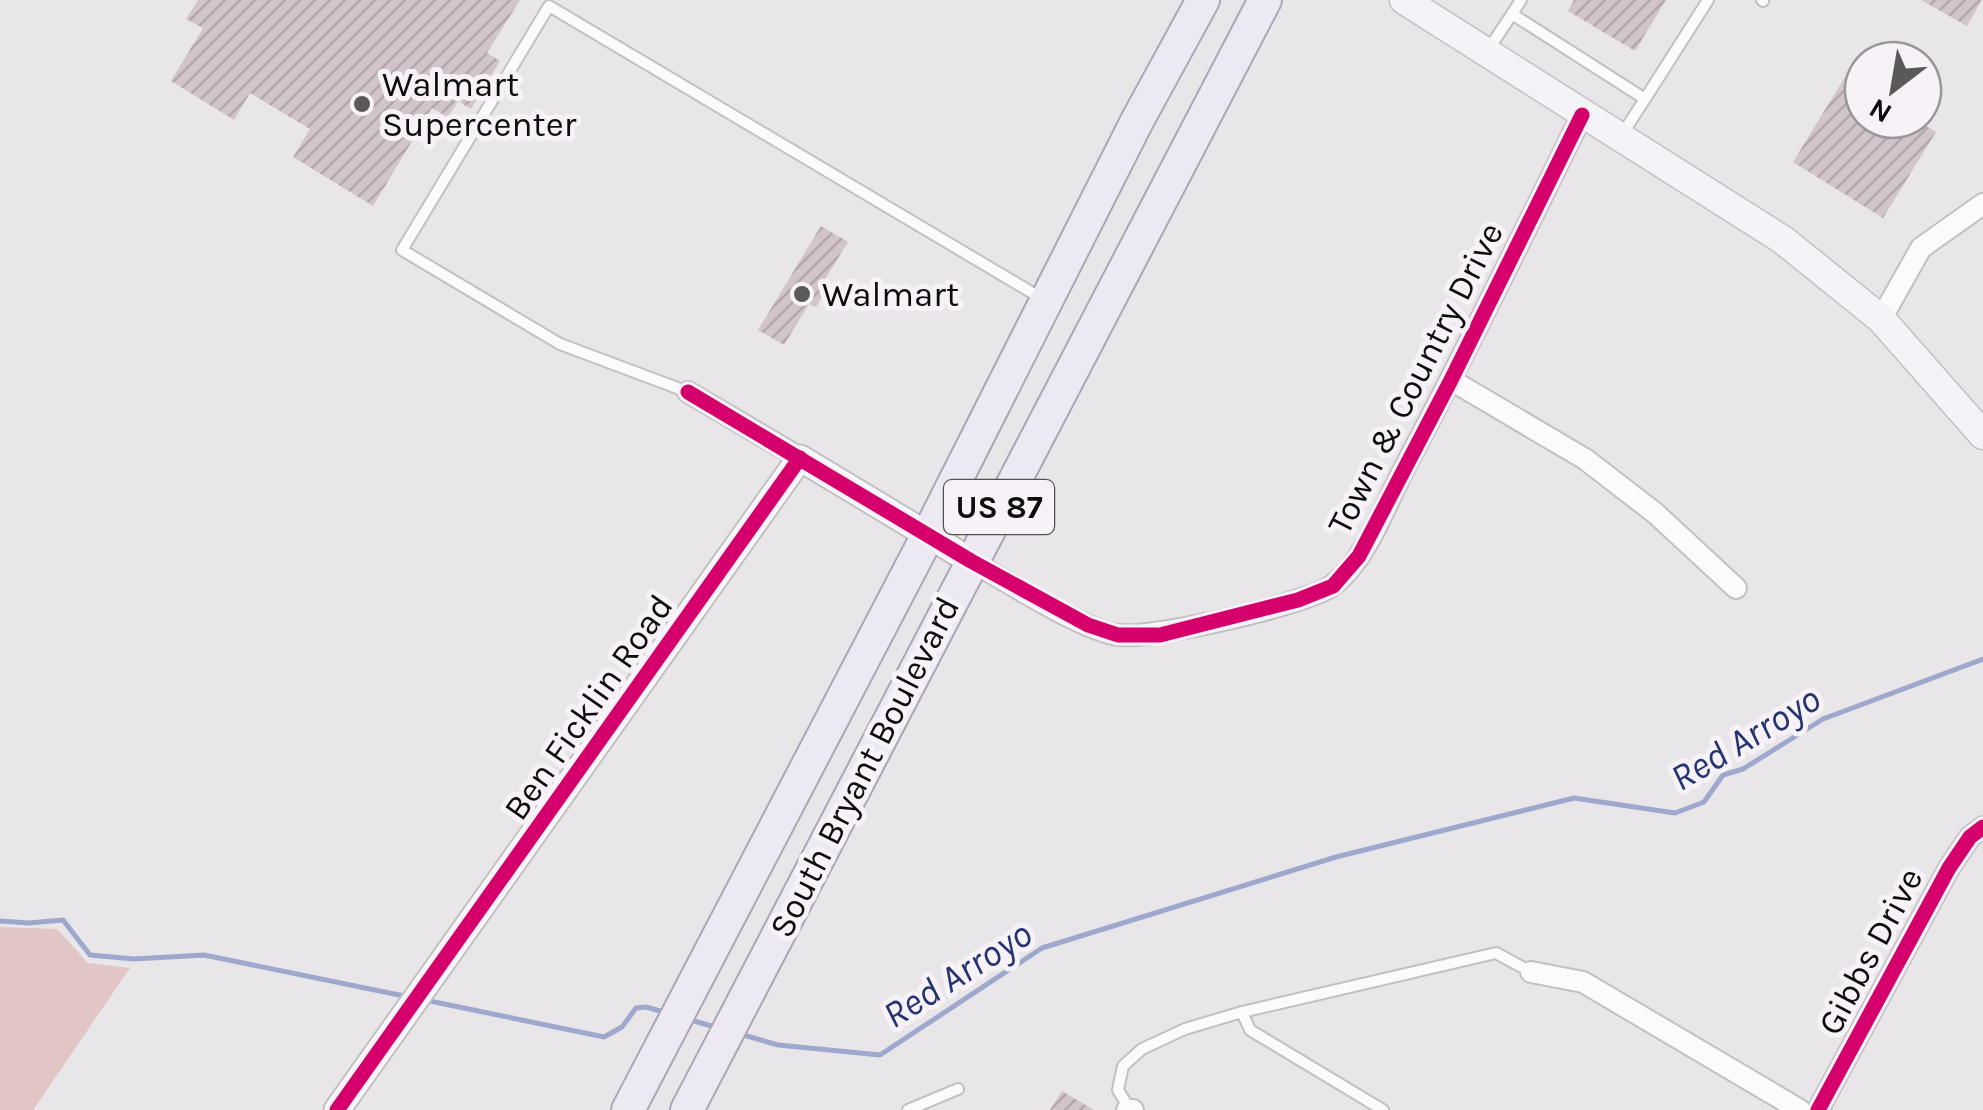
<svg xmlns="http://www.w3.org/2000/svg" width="1983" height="1110" font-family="Karla,sans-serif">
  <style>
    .park { fill: #e2c5c5 }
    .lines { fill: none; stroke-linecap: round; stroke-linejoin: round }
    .stream { stroke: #9da8cc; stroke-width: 5 }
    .building { fill: url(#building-hatch) }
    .service-casing { stroke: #c2c1c2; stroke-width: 14 }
    .minor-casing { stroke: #c2c1c2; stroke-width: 24 }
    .tertiary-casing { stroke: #c2c1c2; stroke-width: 29 }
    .secondary-casing { stroke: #c2c1c2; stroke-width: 31 }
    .primary-casing { stroke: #aca6b4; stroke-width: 36 }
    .service { stroke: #fcfbfc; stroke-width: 10 }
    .minor { stroke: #fcfbfc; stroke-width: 20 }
    .tertiary { stroke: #fcfbfc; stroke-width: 25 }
    .secondary { stroke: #f4f3f7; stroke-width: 28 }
    .primary { stroke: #ece9f2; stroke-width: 32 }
    .cycleway-casing { stroke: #f7f2f7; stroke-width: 21 }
    .cycleway { stroke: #d6006c; stroke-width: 15 }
    .poi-dot { fill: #5b585b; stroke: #f7f2f7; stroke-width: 4 }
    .labels { text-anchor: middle; stroke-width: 10; stroke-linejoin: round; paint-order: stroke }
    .shield { fill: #f7f2f7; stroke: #545154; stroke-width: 2.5 }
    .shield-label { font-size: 32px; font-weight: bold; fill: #0e0c0e }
    .poi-label { font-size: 35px; fill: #0e0c0e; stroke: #f7f2f7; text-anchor: start }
    .street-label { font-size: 35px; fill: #0e0c0e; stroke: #f7f2f7 }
    .water-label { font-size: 38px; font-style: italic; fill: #243371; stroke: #f7f2f7 }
  </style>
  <defs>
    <pattern id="building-hatch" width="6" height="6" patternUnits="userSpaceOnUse" patternTransform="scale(2.5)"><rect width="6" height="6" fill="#d1c4ca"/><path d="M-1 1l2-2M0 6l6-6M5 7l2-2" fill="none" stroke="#b2a7ac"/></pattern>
  </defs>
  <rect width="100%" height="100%" fill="#e9e6e9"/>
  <path class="park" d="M0,927L57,929L88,963L130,968L33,1110H0Z"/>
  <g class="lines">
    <g class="stream">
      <path d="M0,921L29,923L63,920L90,955L134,959L204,955L409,997"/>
      <path d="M425,1000L604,1037L622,1027L636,1008L646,1007L667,1013"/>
      <path d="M687,1019L715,1027"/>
      <path d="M740,1034L778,1045L880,1055L1042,948L1336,857L1574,798L1675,813L1704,802L1723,775L1743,769L1823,719L1983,659"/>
    </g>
  </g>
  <g class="building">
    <path d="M198,0H520L487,53L500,61L471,109L458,101L448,117L432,108L373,206L293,157L310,129L250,93L234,120L171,81L203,28L186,19Z"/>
    <path d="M1574,0H1666L1635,51L1568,11Z"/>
    <path d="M1921,0H1982L1967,26Z"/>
    <path d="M1845,77L1863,87V120H1916L1936,132L1883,218L1793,162Z"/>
    <path d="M821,226L848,242L824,281L830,284L816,307L809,304L784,345L758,330Z"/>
    <path d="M1062,1091L1094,1110H1050Z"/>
  </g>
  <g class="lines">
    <g class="service-casing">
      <g id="service">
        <path d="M1521,0L1512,14L1645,99L1708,0"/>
        <path d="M1762,0L1763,1"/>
        <path d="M1488,50L1512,14"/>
        <path d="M1621,136L1645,99"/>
        <path d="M688,392L560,344L402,250L549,6L1041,298"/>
        <path d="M1242,1012L1250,1030L1383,1110"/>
        <path d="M1129,1108L1118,1090L1123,1066L1142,1049L1185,1029L1242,1012L1496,953L1531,972"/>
        <path d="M908,1110L958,1089"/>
      </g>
    </g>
    <g class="minor-casing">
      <g id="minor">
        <path d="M1881,319L1921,248L1983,204"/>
        <path d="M1451,380L1585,459L1655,513L1736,588"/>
        <path d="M688,392L800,458"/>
        <path d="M971,561C1005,580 1085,632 1120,635C1154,639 1308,604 1333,585C1367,559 1385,505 1404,469C1466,352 1524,233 1582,115"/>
        <path d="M1531,972L1583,982L1800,1110"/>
        <path d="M1127,1110H1133"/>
        <path d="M1818,1110L1949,868L1970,837L1983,827"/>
      </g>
    </g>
    <g class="tertiary-casing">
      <path id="tertiary" d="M337,1110L800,458L971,561"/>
    </g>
    <g class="secondary-casing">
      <path id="secondary" d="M1404,0L1783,240L1881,319L1983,435"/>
    </g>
    <g class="primary-casing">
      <g id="primary">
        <path d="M628,1110L928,535L1137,121L1203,0"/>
        <path d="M687,1110L1265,0"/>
      </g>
    </g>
    <use href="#service" class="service"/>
    <use href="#minor" class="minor"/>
    <use href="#tertiary" class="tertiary"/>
    <use href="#secondary" class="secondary"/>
    <use href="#primary" class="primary"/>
    <g class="cycleway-casing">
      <g id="cycleway">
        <path d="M688,392L971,561L1088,625L1118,635H1160L1298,600L1333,586L1359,556L1451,380L1582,115"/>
        <path d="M337,1110L800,458"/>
        <path d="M1818,1110L1949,868L1970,837L1983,827"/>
      </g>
    </g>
    <use href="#cycleway" class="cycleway"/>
  </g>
  <g class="poi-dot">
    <circle cx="362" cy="104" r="10"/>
    <circle cx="802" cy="294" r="10"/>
  </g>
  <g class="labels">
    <rect class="shield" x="944" y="480" width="110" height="54" rx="8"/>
    <g class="shield-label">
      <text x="999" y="518">US 87</text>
    </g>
    <g class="poi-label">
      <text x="382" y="96">Walmart<tspan x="382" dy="40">Supercenter</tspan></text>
      <text x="822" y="306">Walmart</text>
    </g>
    <g class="street-label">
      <text transform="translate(1415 378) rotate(-63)" y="12">Town &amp; Country Drive</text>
      <text transform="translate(588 707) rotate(-55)" y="12">Ben Ficklin Road</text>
      <text transform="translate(864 767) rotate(-63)" y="12">South Bryant Boulevard</text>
      <text transform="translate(1870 951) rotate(-62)" y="12">Gibbs Drive</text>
    </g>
    <g class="water-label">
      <text transform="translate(1745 738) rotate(-31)" y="13">Red Arroyo</text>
      <text transform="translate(957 974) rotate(-32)" y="13">Red Arroyo</text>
    </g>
  </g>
  <g transform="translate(1893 90) rotate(211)"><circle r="48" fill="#f7f2f7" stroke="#9a969a" stroke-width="2.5"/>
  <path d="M0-8L18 38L0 25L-18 38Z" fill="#5b585b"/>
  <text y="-15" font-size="28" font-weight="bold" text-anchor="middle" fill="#0e0c0e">N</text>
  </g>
</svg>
